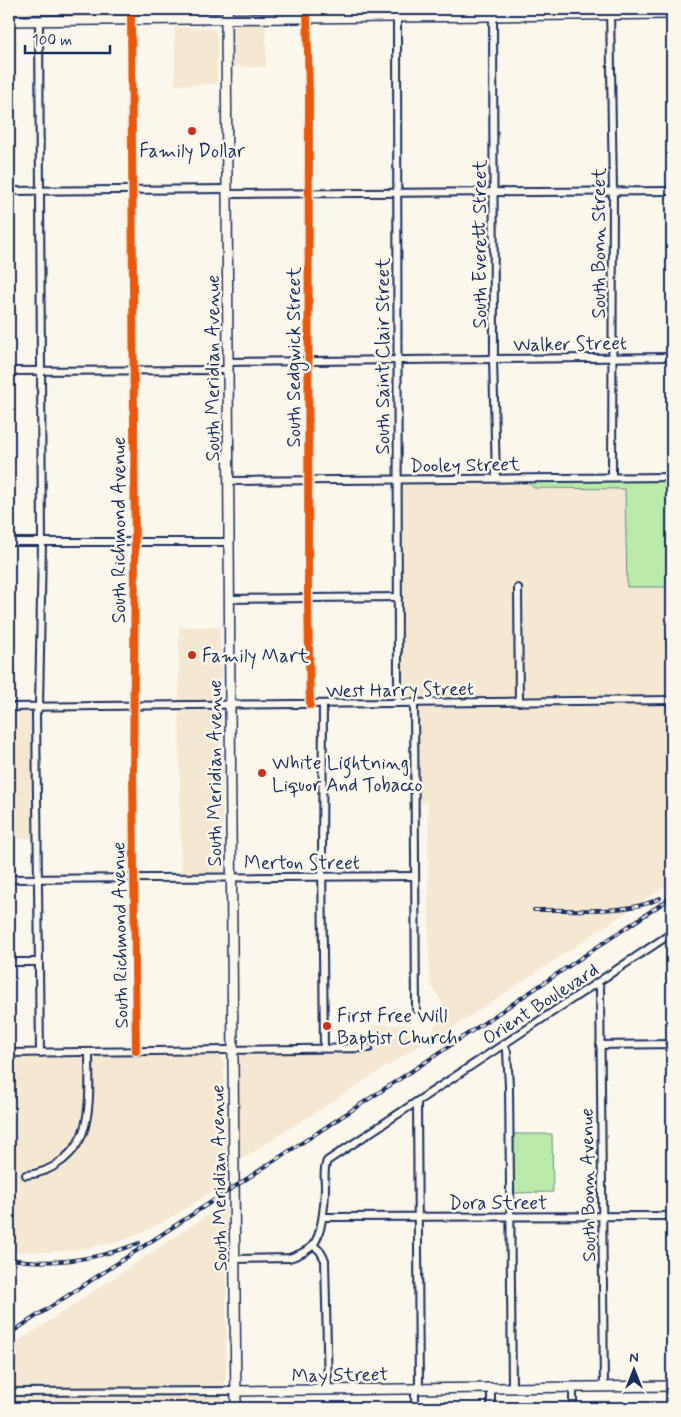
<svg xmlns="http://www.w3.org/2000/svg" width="681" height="1417" font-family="Mynerve,sans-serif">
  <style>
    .built { fill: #f4e8d3 }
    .green { fill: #b9eaaa; stroke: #6a8c84 }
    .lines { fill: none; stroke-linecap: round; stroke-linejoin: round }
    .street-casing { stroke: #1b2f5e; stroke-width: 10 }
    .secondary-casing { stroke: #1b2f5e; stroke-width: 12 }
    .street { stroke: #fbf7ec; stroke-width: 6 }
    .secondary { stroke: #fbf7ec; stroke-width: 9 }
    .rail-casing { stroke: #1b2f5e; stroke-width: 4 }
    .rail { stroke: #fbf7ec; stroke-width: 2; stroke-dasharray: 5.5; stroke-linecap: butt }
    .cycleway-casing { stroke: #fbf7ec; stroke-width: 11 }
    .cycleway { stroke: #e8590c; stroke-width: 8 }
    .poi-dot { fill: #c8321e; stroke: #fbf7ec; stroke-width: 2 }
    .labels { text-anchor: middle; stroke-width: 5; stroke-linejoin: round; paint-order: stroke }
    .poi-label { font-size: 19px; fill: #1b2f5e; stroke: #fbf7ec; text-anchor: start }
    .street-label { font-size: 19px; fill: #1b2f5e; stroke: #fbf7ec }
  </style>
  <rect width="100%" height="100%" fill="#fbf7ec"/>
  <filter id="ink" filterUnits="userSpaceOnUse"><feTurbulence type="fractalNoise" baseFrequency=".02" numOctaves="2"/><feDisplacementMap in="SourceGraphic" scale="10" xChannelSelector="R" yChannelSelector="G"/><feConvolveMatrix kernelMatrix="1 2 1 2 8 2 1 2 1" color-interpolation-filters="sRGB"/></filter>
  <g filter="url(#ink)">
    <g class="built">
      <path d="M11,9H127V10L126,13L123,14L9,15Z"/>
      <path d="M178,9H214L206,12L178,13Z"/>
      <path d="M239,25H266V67H231V29L233,27Z"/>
      <path d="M175,27L208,28L214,30L217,36V84L175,85Z"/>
      <path d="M527,482L535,488H625L627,586L672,587V882L433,1041V1029L440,1017L442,1004L438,995L431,985L429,973L428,803H417V700L407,699L403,696L402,690L400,487L402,483Z"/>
      <path d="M179,627H220L221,697L215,701H179Z"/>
      <path d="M209,710L219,714L221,719L223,866L222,872L216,874H181L179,711Z"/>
      <path d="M9,712H27L31,714L32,719L33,838H9Z"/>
      <path d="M371,1025H412L422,1044L239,1161L237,1059L241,1055L372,1052Z"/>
      <path d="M216,1055L221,1058L224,1062L227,1183L158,1225L125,1240L89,1248L52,1252H17L9,1249V1058Z"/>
      <path d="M227,1202L226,1381L224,1384L219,1386L9,1387V1348Z"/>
      <path d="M223,1391V1408H9V1392Z"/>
    </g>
    <g class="green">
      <path d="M672,481V587H627L625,489L534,488L527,482Z"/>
      <path d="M513,1134H552L553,1192L513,1193Z"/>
    </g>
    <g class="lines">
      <g class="street-casing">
        <g id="street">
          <path d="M131,9L135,555L133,771L136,1051"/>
          <path d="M307,9L309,94L308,598L310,705"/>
          <path d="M397,9L398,703"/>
          <path d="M493,9L494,353L493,359L496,478"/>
          <path d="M610,9L613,191L612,477"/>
          <path d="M39,20L42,542L39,707L36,714L40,1053"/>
          <path d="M9,191L227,189"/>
          <path d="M227,194L672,191"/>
          <path d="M228,362L672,357"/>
          <path d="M9,371L228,370"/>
          <path d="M229,481L672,477"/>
          <path d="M9,542H229"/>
          <path d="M518,588L519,702"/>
          <path d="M230,599L398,597"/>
          <path d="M414,703L416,1009"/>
          <path d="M323,704L322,859L324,1048"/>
          <path d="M9,707L672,700"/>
          <path d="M9,879L415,876"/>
          <path d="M9,962H38"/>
          <path d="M598,983L600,989L604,1387"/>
          <path d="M504,1045L507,1052L509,1086L512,1388"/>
          <path d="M600,1045L672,1044"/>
          <path d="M9,1053L369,1048"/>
          <path d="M417,1102L419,1389"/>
          <path d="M26,1175C53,1173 78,1153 85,1126C91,1103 89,1076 89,1052"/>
          <path d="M323,1217L672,1216"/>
          <path d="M313,1245L320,1251L325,1260L328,1390"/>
          <path d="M235,1259L289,1258C296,1256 308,1251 313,1245C322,1235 325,1201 325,1188C325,1178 323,1170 327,1161L672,933"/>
          <path d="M573,1387V1408"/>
          <path d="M491,1388V1408"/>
          <path d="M415,1389V1408"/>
          <path d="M9,1392L236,1391"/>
        </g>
      </g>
      <g class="secondary-casing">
        <g id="secondary">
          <path d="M228,9L226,18L230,706L236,1408"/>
          <path d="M9,21L672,14"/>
          <path d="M236,1391L672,1386"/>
        </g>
      </g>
      <use href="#street" class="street"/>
      <use href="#secondary" class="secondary"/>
      <g class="rail-casing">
        <g id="rail">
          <path d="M534,910C570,909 629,915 660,898"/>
          <path d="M9,1259C54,1266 98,1259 139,1243"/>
          <path d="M9,1334L421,1065L672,897"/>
        </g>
      </g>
      <use href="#rail" class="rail"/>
      <g class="cycleway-casing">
        <g id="cycleway">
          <path d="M131,9L135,555L133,771L136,1051"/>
          <path d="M307,9L309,94L308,598L310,705"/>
        </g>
      </g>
      <use href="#cycleway" class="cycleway"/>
    </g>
  </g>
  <g class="poi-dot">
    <circle cx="192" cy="131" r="5"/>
    <circle cx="192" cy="655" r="5"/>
    <circle cx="262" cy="773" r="5"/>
    <circle cx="327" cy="1026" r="5"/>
  </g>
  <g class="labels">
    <g class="poi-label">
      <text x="192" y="157" text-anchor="middle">Family Dollar</text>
      <text x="202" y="662">Family Mart</text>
      <text x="272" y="769">White Lightning<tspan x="272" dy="22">Liquor And Tobacco</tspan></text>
      <text x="337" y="1022">First Free Will<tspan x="337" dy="22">Baptist Church</tspan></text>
    </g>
    <g class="street-label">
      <text transform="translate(598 243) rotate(-90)" y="7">South Bonn Street</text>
      <text transform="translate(479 244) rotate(-90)" y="7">South Everett Street</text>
      <text transform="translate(570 343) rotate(-1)" y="7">Walker Street</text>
      <text transform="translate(382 356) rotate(-90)" y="7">South Saint Clair Street</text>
      <text transform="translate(293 357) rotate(-90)" y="7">South Sedgwick Street</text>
      <text transform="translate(212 368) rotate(-90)" y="7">South Meridian Avenue</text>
      <text transform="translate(465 464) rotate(-1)" y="7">Dooley Street</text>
      <text transform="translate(118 530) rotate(-90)" y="7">South Richmond Avenue</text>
      <text transform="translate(400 689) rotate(-1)" y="7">West Harry Street</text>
      <text transform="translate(214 773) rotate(-90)" y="7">South Meridian Avenue</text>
      <text x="302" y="869">Merton Street</text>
      <text transform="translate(119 935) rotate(-91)" y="7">South Richmond Avenue</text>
      <text transform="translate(540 1003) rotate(-33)" y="7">Orient Boulevard</text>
      <text transform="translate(218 1178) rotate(-91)" y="7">South Meridian Avenue</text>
      <text transform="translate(587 1185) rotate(-91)" y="7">South Bonn Avenue</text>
      <text x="498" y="1209">Dora Street</text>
      <text transform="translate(340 1374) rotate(-1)" y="7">May Street</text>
    </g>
  </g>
  <rect width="681" height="1417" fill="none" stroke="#fbf7ec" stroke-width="30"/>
  <rect x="15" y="15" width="651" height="1387" fill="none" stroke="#1b2f5e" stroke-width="2" filter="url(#ink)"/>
  <g transform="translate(634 1370)" stroke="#fbf7ec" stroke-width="4" paint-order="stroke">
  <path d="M0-4L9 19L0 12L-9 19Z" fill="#1b2f5e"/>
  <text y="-8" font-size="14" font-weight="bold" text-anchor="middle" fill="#1b2f5e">N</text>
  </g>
  <path d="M25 45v8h85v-8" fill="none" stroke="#1b2f5e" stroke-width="2.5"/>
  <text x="32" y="45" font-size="15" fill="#1b2f5e" stroke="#fbf7ec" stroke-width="4" paint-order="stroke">100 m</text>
</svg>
